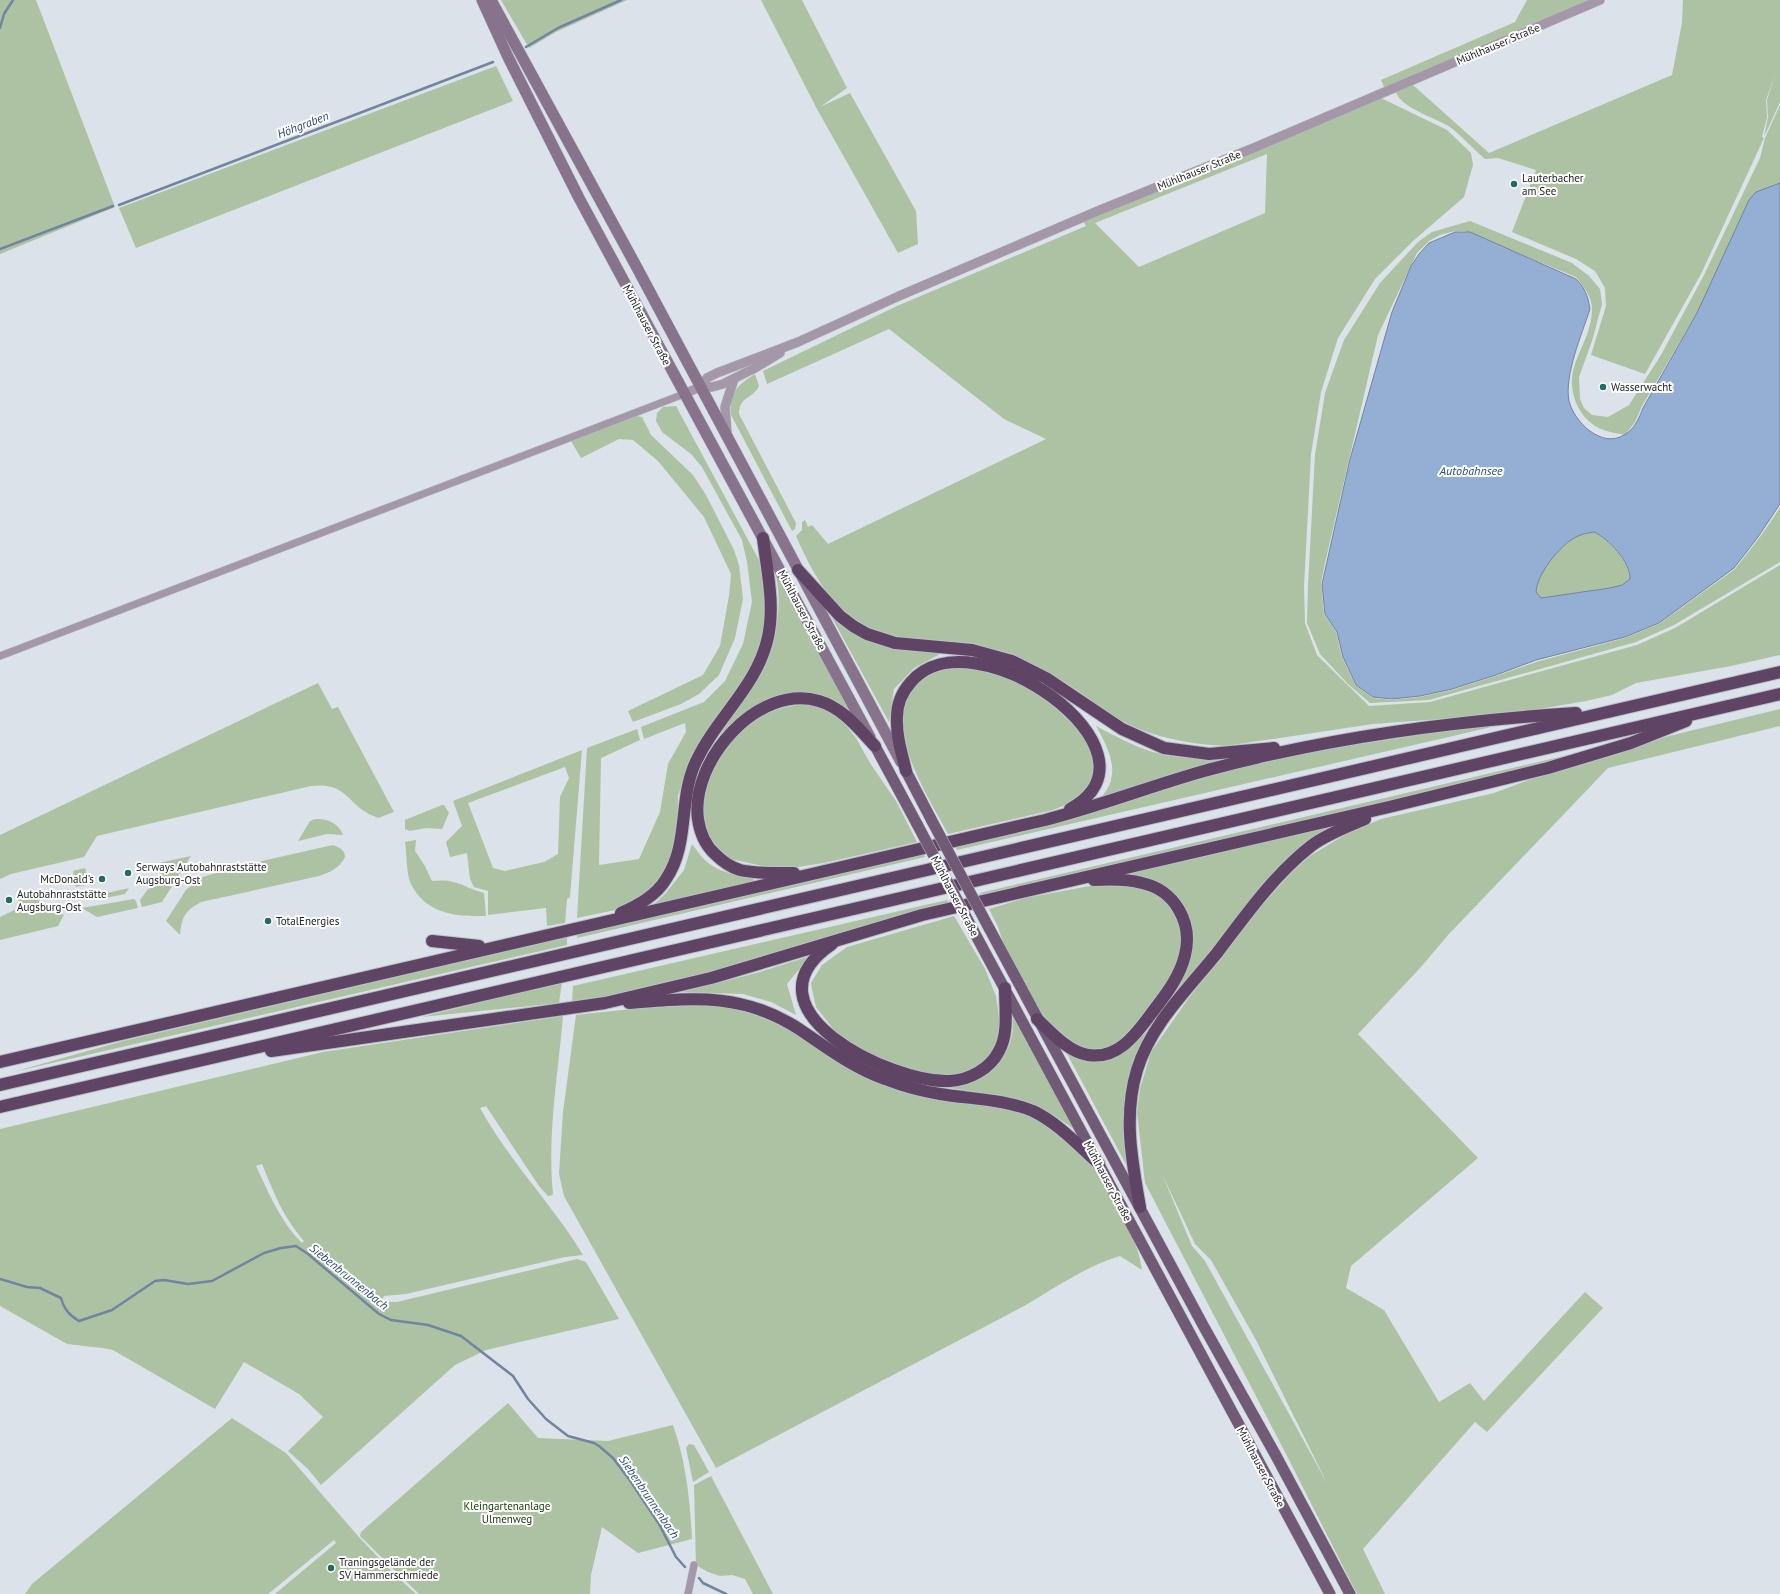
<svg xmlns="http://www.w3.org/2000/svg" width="1780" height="1594" font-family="'PT Sans',sans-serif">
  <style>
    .green { fill: #acc2a3; fill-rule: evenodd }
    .water { fill: #94aed4; stroke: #7184a0; fill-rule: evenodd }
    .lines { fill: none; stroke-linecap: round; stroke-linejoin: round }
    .stream { stroke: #7184a0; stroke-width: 2.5 }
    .minor-casing { stroke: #b9bfc6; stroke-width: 8 }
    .tertiary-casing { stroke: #b9bfc6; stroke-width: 10 }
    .secondary-casing { stroke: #b9bfc6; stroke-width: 12 }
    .primary-casing { stroke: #b9bfc6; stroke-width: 12 }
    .motorway-casing { stroke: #b9bfc6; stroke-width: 14 }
    .minor { stroke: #a497a7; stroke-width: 7 }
    .tertiary { stroke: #a497a7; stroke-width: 9 }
    .secondary { stroke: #87738b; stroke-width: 11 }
    .primary { stroke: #715a76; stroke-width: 11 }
    .motorway { stroke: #5f4465; stroke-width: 12 }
    .primary-bridge-casing { stroke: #b9bfc6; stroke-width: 12; stroke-linecap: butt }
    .primary-bridge { stroke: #715a76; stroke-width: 11 }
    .poi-dot { fill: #236b61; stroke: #fff; stroke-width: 1.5 }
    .labels { text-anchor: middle; stroke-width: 4; stroke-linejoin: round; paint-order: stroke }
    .street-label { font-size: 11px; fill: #202225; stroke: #fff }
    .poi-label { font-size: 11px; fill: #202225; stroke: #fff; text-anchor: start }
    .park-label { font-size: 11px; fill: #153900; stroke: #fff }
    .water-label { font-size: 12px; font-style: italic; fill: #294b7c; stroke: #fff }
  </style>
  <rect width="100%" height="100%" fill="#dbe2e9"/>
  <g class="green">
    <path d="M0,0H36L115,207L0,254Z"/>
    <path d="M501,0H627L556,32L529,48Z"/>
    <path d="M761,0H802L847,88L820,107L850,93L916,211L918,244L898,253L817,109Z"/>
    <path d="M1527,0H1589L1385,89L1381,80L1515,22Z"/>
    <path d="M1683,0H1780V102L1764,137L1768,117L1767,100L1775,75L1766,100L1767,117L1762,137L1764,138L1701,274L1645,374L1591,355L1606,306L1605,288L1595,271L1576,259L1512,232L1536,170L1498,158L1485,159C1473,149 1462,136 1450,127C1436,118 1401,108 1396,92L1413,85L1489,153L1672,75L1682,23Z"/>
    <path d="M496,66L513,101L136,248L119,208Z"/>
    <path d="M1381,98L1447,130L1471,153L1473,165L1464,197L1413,241L1375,279L1338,338L1321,392L1311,454L1304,587L1305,623L1317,655L1369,706L1430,702L1637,645L1675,628L1780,565V655L1731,666L1636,683L1612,695L1586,701L1509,714L1373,724L1226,746C1186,744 1150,737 1115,717C1105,712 1097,705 1088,698C1066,682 1041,667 1016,657C976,641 930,642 888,635C837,618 817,583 796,536L802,530V522L805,520L808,527L812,525L828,544L1046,439L1004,419L889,329L767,384L763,371L897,306L1086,226L1083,221ZM1267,154L1265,213L1139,267L1095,223Z"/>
    <path d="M1780,105V183L1773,185L1716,275L1697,313L1642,406L1635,422L1625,435C1617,433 1608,432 1601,429C1578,419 1567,391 1574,367C1580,348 1592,331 1592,309C1592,297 1584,287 1576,277L1464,231H1455L1440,235L1429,241L1417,253L1378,335L1325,563L1321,583L1324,614L1336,632L1342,657L1355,685L1373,698L1392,700L1420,697L1452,690L1496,676L1536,662L1625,638L1659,624L1735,569L1760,537L1780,508V562L1674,625L1636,642L1429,700L1370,703L1348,684L1320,654L1307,623L1308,585L1315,455L1325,393L1344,340L1380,283L1418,242L1432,232L1470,221L1572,263L1589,276L1600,289L1602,304L1592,341L1579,377L1580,399L1584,408L1592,415L1608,417L1629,405L1661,355L1704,275L1760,158L1765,138Z"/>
    <path d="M755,374L759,386C753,399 739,396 739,414L796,523L795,529L792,531L731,415C728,393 738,385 755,374Z"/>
    <path d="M676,406L760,562L766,600L765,623L760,645L753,664L742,685L696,748L678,795L677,836L670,861L654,889L625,908L577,918L587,748L637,729L640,740L601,758L599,865L639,859L660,812L668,764L686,732L685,723L644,739L641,727L704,702L725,681L743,644L752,602L747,562L742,540L702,467L691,454L662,432L656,421L657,413L663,407Z"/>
    <path d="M631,415L642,417L651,435L693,475L706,495L734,550L739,565L743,599L735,638L719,675L699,694L681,704L633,722L628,711L703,675L720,646L729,596L731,574L704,517L658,461L633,440L619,439L581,458L571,441Z"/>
    <path d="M1594,532C1608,539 1630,563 1630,579L1622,585L1610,588L1541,598L1536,592C1537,574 1560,545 1576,537C1581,534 1588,533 1594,532Z"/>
    <path d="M775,572L853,717C845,709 837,701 826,697C786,681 747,711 719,736C752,686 791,636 775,572Z"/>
    <path d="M831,616L849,629L892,647L942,653L914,668L894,689L889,722Z"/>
    <path d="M970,668L989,670L1010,679L1031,690L1053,706L1089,739L1095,756L1092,781L1075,801L1053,810L948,834C929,798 883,729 912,689C918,681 926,674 936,671C947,668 959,669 970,668Z"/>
    <path d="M318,683L332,709L338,707L394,812L378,818C373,816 366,813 361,809C343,793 338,783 311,786L97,836L84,857L11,874L0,879V835Z"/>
    <path d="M806,704L826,708L837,714L856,738L870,763L896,801L917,842L824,863L798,867L772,868L726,858L716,849L703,826V792L715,763L735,736L765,714L785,707Z"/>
    <path d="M1780,709V726L1608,768L1448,935L1421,967L1358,1034L1478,1158L1351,1266L1346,1288L1384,1310L1439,1402L1470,1383L1484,1401L1585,1292L1603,1308L1487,1432L1475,1422L1363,1549L1385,1594H1357L1286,1454L1145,1183L1137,1112L1140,1089L1151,1052L1188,999L1224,954L1258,909L1292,872L1310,856L1346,834L1381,819L1494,793L1553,771L1669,736ZM1162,1174L1195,1244L1211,1260L1256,1340L1328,1485L1205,1261L1192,1246Z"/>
    <path d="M1504,722V724L1453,736L957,850L955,846L1205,775L1315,751Z"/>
    <path d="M1096,726C1115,736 1133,746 1153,752C1179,759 1206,759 1233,757L1102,797C1105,792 1110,786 1111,780C1116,762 1105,742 1096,726Z"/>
    <path d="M582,750L570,897L567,899L565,923L547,926L546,908L488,915V891L474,887L470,879L467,853L450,857L446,842L462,826L453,801ZM565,767L569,778L560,797L558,854L544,862L505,871L493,868L468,803Z"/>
    <path d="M1568,755L1570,758L1425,795L982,897L980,893Z"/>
    <path d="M442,805H444L449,813L442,829L426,828L410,831L405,829V820Z"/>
    <path d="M315,819C327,818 339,823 343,835L327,834L298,841L310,821Z"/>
    <path d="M1343,820L1306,844L1286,860L1263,883L1171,1001C1180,984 1191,964 1193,945C1194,932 1186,917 1182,905L1120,874Z"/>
    <path d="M416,840L415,851L425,866L432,881C457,878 462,887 484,893L486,916C456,917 426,914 411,884C406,874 407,853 405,842Z"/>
    <path d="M692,844C696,849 700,856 706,861C718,872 737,876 753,877L754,882L651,907L665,894L684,870Z"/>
    <path d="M333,845C340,848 345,850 345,857C340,868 330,872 319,876L201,902C185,911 182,916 180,935L166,921L186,890L202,877L248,864Z"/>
    <path d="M923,853L925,857L577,938L578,931Z"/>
    <path d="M191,856L178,876L139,885L138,883L162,877L159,863Z"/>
    <path d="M85,868L89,884L76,887L73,871Z"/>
    <path d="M176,880L162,902L142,907L140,900L148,889Z"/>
    <path d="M1095,885H1134L1147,890L1167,900L1174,909L1182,931L1181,956L1170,979L1139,1021L1119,1043L1105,1050L1095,1052L1075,1047L1052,1027L1036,1005L1006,951L998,927L989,909L1025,898Z"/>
    <path d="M129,888L125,894L95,900L98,895Z"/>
    <path d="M21,896C37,896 50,907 64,915L58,926L0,940V917L25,905L15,898Z"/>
    <path d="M134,899L136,901L138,908L97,917L82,908Z"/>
    <path d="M947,900L949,903L666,986L572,1003L573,986Z"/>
    <path d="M954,916L985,969L996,996L1001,1031L992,1053L976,1069L964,1073L934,1077L884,1061L845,1039L834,1030L816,1007L813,994L811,983L822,965L847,947Z"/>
    <path d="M567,937V945L13,1072L123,1041Z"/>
    <path d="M810,956L787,984L796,1015L771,1002L743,994L682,992L760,972Z"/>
    <path d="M562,982L559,1003L422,1017Z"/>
    <path d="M686,1005L716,1006L754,1011L796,1032L851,1068L1035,1116C1042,1119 1053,1122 1059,1128C1090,1155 1138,1229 1142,1270L1120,1256C1086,1266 1055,1288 1024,1306L716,1468L564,1196L559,1174L563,1112L576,1015L650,1007Z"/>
    <path d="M1012,1010L1080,1134C1067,1124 1054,1114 1038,1107C1011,1095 979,1093 950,1088C991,1078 1019,1055 1012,1010Z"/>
    <path d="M563,1016C558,1075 547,1135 553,1194L552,1195L548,1196L539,1186L486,1106L480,1108C509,1161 552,1204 583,1255L565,1257L406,1294L384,1296L381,1302H397L577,1259L586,1262L619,1319L486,1350L455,1365L321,1485L308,1469L288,1451L323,1417L299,1394L244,1362L215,1409L113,1350L102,1348L67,1344L0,1306V1129L323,1052ZM262,1164C275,1195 282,1215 304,1241L302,1243C280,1221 269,1193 256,1166Z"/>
    <path d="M1148,1030L1136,1054L1131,1073L1129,1170L1064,1048C1109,1065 1114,1064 1148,1030Z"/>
    <path d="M508,1403L538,1438L608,1441L673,1425C686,1462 690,1500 692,1539L638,1553L602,1527L591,1575L590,1594H419L360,1536L361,1532Z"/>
    <path d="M232,1418L286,1453L358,1536L392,1572L416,1594H275L336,1543L334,1540L268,1594H25L32,1584Z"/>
    <path d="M689,1444L694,1445L709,1472L693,1482L686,1448Z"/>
    <path d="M711,1476L773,1594H753L745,1579L732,1575L720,1576L708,1572L696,1565L694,1485Z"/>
  </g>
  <path class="water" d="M1780,183V504L1758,537L1734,568L1659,623L1625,637L1536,660L1496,675L1452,689L1420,696L1392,699L1373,697L1356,685L1343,657L1337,632L1325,614L1322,584L1350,459L1392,312L1411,266L1419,254L1429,243L1455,232H1470L1576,279C1585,288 1588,296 1590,309C1582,334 1564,375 1569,401C1574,422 1602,449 1624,435C1635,429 1639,418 1643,408L1697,313L1749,200L1756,192ZM1594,532C1608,538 1631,563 1630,579L1622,585L1610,588L1541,598L1536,592C1537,574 1560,545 1576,537C1581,534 1588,533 1594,532Z"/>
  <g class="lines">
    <g class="stream">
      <path d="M0,28L4,14L13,0"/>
      <path d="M526,47L558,28L621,0"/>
      <path d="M119,205L493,62"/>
      <path d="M0,249L113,206"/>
      <path d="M0,1279L27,1287L40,1288L61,1298C64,1309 69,1315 79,1321L112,1310L155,1281L164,1280L188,1284L212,1281L264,1253L281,1248L296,1246L308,1254L379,1314L391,1320L428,1325L461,1336L513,1376L528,1399L546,1419L568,1436L594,1443L599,1446L613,1458L629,1479L659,1524L676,1557L685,1567"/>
      <path d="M699,1578L703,1583L726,1594"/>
    </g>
    <g class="minor-casing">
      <g id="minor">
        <path d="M0,656L684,394"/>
        <path d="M688,1594L694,1565"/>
      </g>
    </g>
    <g class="tertiary-casing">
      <g id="tertiary">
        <path d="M700,387L707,378L717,373L798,342L899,296L1100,210L1256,147L1600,0"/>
        <path d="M684,394L700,387H712L723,384L755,368L780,353"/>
        <path d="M727,432L725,407L734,379"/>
      </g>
    </g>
    <g class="secondary-casing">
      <g id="secondary">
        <path d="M482,0L508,57L579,198L870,737"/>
        <path d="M491,0L635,264L901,762"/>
      </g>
    </g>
    <g class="primary-casing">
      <g id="primary">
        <path d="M875,746L917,824"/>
        <path d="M906,771L932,821"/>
        <path d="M989,928L1204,1327L1275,1454L1350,1594"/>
        <path d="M973,930L1330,1594"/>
      </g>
    </g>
    <g class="motorway-casing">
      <g id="motorway">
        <path d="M798,570L840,616L853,626L867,634L895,643L972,650L1012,661L1046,678L1122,729L1164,748L1209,754L1274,748"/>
        <path d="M906,771C902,754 896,736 897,717C897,704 902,692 911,682C971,610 1175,752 1070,809"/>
        <path d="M794,873C777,873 757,874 740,870C730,867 722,861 715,854C705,845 700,833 698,819C690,761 758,683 819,701C843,708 859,729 875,746"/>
        <path d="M621,913C638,905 656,896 666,879C689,845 679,802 694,766C714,719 757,688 768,637C775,604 767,571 763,538"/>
        <path d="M432,941L479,946"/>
        <path d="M832,944C737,1009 892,1084 950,1081C969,1080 990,1069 999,1051C1009,1033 1005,1009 1005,988"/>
        <path d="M629,1003C692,998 742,992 799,1029C826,1047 853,1068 885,1079C903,1086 921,1091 940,1094C970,1099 1004,1099 1033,1111C1058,1123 1078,1145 1099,1164"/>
        <path d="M1037,1019C1051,1032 1068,1052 1088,1055C1120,1060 1138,1031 1154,1010C1167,993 1180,976 1185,955C1193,923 1175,890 1142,883C1127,879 1110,879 1094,880"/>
        <path d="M271,1051L605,1003L711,978L922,915L1389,807L1548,768L1631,743L1686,721"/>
        <path d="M0,1062L1045,820C1099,806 1151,786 1204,771C1325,738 1451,721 1576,713"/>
        <path d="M0,1085L1780,672"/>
        <path d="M0,1107L1780,694"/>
        <path d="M1140,1207C1132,1161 1123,1116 1137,1070C1151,1024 1188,989 1217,953C1246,915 1273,876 1311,846C1325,835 1348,826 1365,819"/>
      </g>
    </g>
    <use href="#minor" class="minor"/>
    <use href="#tertiary" class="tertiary"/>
    <use href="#secondary" class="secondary"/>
    <use href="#primary" class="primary"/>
    <use href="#motorway" class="motorway"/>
    <g class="primary-bridge-casing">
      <g id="primary-bridge">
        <path d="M932,821L989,928"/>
        <path d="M917,824L973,930"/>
      </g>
    </g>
    <use href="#primary-bridge" class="primary-bridge"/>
  </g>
  <g class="poi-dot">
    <circle cx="1514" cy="184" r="4"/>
    <circle cx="1603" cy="387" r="4"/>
    <circle cx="128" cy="873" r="4"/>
    <circle cx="102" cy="879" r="4"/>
    <circle cx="9" cy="900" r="4"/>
    <circle cx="268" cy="921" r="4"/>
    <circle cx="331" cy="1568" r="4"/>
  </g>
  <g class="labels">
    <g class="street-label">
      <text transform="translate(1498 44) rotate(-23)" y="4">Mühlhauser Straße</text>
      <text transform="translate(1199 170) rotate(-22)" y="4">Mühlhauser Straße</text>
      <text transform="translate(647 325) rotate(62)" y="4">Mühlhauser Straße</text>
      <text transform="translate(802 610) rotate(62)" y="4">Mühlhauser Straße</text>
      <text transform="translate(955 896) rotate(62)" y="4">Mühlhauser Straße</text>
      <text transform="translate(1108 1181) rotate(62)" y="4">Mühlhauser Straße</text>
      <text transform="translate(1261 1467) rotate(62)" y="4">Mühlhauser Straße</text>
    </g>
    <g class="poi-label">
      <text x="1522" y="182">Lauterbacher<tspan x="1522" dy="13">am See</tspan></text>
      <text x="1611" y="391">Wasserwacht</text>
      <text x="136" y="871">Serways Autobahnraststätte<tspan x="136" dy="13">Augsburg-Ost</tspan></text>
      <text x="94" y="883" text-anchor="end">McDonald's</text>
      <text x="17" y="898">Autobahnraststätte<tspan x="17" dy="13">Augsburg-Ost</tspan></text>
      <text x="276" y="925">TotalEnergies</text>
      <text x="339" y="1566">Traningsgelände der<tspan x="339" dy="13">SV Hammerschmiede</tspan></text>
    </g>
    <g class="park-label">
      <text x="507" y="1510">Kleingartenanlage<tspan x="507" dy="13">Ulmenweg</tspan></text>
    </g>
    <g class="water-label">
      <text transform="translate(303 125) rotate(-21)" y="4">Höhgraben</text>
      <text x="1471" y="475">Autobahnsee</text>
      <text transform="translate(349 1277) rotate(39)" y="4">Siebenbrunnenbach</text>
      <text transform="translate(649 1497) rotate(56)" y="4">Siebenbrunnenbach</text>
    </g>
  </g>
</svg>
